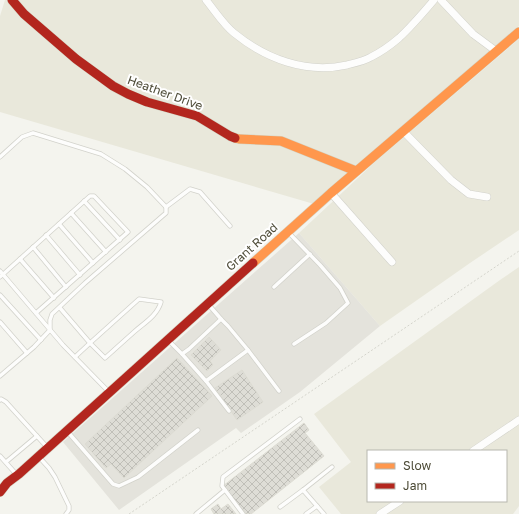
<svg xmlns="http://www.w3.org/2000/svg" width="519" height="514" font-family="'Golos Text',sans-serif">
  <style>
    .residential { fill: #e9e8db; fill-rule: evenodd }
    .industrial { fill: #e4e3dc }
    .building { fill: url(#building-cross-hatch); stroke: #dddcd3 }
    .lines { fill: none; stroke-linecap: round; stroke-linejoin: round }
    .lane-casing { stroke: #d2d2cb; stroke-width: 5 }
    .street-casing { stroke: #d2d2cb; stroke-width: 8 }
    .slow-casing { stroke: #d4d4c4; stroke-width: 10 }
    .jam-casing { stroke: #d4d4c4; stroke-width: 10 }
    .path { stroke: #d4d4cc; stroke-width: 1; stroke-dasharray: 2 2; stroke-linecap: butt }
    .lane { stroke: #fdfdfc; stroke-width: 3.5 }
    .street { stroke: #fdfdfc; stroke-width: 7 }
    .slow { stroke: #ff974d; stroke-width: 9 }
    .jam { stroke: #b3261e; stroke-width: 9 }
    .labels { text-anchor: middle; stroke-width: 4; stroke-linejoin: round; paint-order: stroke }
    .street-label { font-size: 12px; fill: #4d4b37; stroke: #fff }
  </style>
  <defs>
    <pattern id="building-cross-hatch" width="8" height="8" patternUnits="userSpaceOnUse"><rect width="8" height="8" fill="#deddd6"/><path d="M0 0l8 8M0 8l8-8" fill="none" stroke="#c0bfb8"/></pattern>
  </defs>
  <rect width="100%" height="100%" fill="#f4f4ee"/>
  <g class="residential">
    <path d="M5,0H519V26L314,204L0,112V16Z"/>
    <path d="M519,39V230L470,263L380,326L299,233L375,162Z"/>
    <path d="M519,267V506L513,514H341L319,487L351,462L314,414L500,280ZM368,451H506V501H368Z"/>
  </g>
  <path class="industrial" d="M299,233L380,326L300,392L241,433L236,428L119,510L63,442Z"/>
  <g class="building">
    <path d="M209,337L221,350L210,361L213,365L207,371L191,355Z"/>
    <path d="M177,358L212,396L124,478L111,464L106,468L85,444Z"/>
    <path d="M242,370L263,402L237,420L215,388Z"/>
    <path d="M304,423L309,430L305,433L324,456L251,514H245L223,486Z"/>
    <path d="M218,504L221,509L228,504L236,514H214L211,509Z"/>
  </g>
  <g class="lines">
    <g class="lane-casing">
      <g id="lane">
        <path d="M0,157L22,137L33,133L101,154L125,169L147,187L166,207L190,189L200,192L230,226"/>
        <path d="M84,201L120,240"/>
        <path d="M71,213L106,252"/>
        <path d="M59,224L93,263"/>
        <path d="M288,232L320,265L340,288L348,303L326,323L294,344"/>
        <path d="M46,235L80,275"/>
        <path d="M33,247L66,287"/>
        <path d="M20,259L54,298"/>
        <path d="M0,271L63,345L108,391"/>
        <path d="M0,277L90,196H94L128,232L36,313"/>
        <path d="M274,287L310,254"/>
        <path d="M0,295L41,340"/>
        <path d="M139,299L161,302C157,316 144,323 134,332C124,341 115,349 105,358L90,343Z"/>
        <path d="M60,308L90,343L75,357"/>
        <path d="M221,319L228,326L248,350"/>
        <path d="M0,322L27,353"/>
        <path d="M168,340L182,354L189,349L221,319L208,304"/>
        <path d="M182,354L206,381L229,411"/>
        <path d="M0,376L34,347L50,330V320L52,314L85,283L166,213V207"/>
        <path d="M206,381L248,350L279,391"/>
        <path d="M0,400L1,399L6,402L46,446"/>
        <path d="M67,431L113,484L119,486L138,477L198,430"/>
        <path d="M0,456L16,474"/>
        <path d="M39,457L49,468L55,477L69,506V510L66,514"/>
        <path d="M6,462L37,436"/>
        <path d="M280,507L303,490"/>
        <path d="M196,514L225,490"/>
        <path d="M243,514L222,486L223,477L300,419"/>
        <path d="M306,514L317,506"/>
        <path d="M324,514L303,490L332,467"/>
      </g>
    </g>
    <g class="street-casing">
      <g id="street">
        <path d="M206,0C215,11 223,24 234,33C266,59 306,74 347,65C355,63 364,61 371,57C379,53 392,44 399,38C411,27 423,13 434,0"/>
        <path d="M441,0L473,34L496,51"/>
        <path d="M403,131L451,180L469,194L487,197"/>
        <path d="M331,193L392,262"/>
        <path d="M473,451L519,420"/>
        <path d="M380,514L400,501"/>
      </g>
    </g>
    <g class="slow-casing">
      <g id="slow">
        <path d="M235,138L239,139L281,141L356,171"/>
        <path d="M253,263L331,193L519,32"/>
      </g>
    </g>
    <g class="jam-casing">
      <g id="jam">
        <path d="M12,0L24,14L76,59L113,86L128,94L147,102L197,116L230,136L235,138"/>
        <path d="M0,492L7,483L19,474L253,263"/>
      </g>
    </g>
    <path class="path" d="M129,514L519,251"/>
    <use href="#lane" class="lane"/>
    <use href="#street" class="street"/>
    <use href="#slow" class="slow"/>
    <use href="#jam" class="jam"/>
  </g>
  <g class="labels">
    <g class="street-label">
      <text transform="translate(165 93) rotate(20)" y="4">Heather Drive</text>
      <text transform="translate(252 247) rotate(-42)" y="4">Grant Road</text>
    </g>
  </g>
  <rect x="367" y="450" width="140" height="52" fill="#ffffff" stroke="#b8b7af"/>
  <rect x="375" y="463" width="20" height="6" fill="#ff974d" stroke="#b8b7af"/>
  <text x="403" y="470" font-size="12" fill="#4d4b37">Slow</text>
  <rect x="375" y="483" width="20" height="6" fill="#b3261e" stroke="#b8b7af"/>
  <text x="403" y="490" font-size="12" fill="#4d4b37">Jam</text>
</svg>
